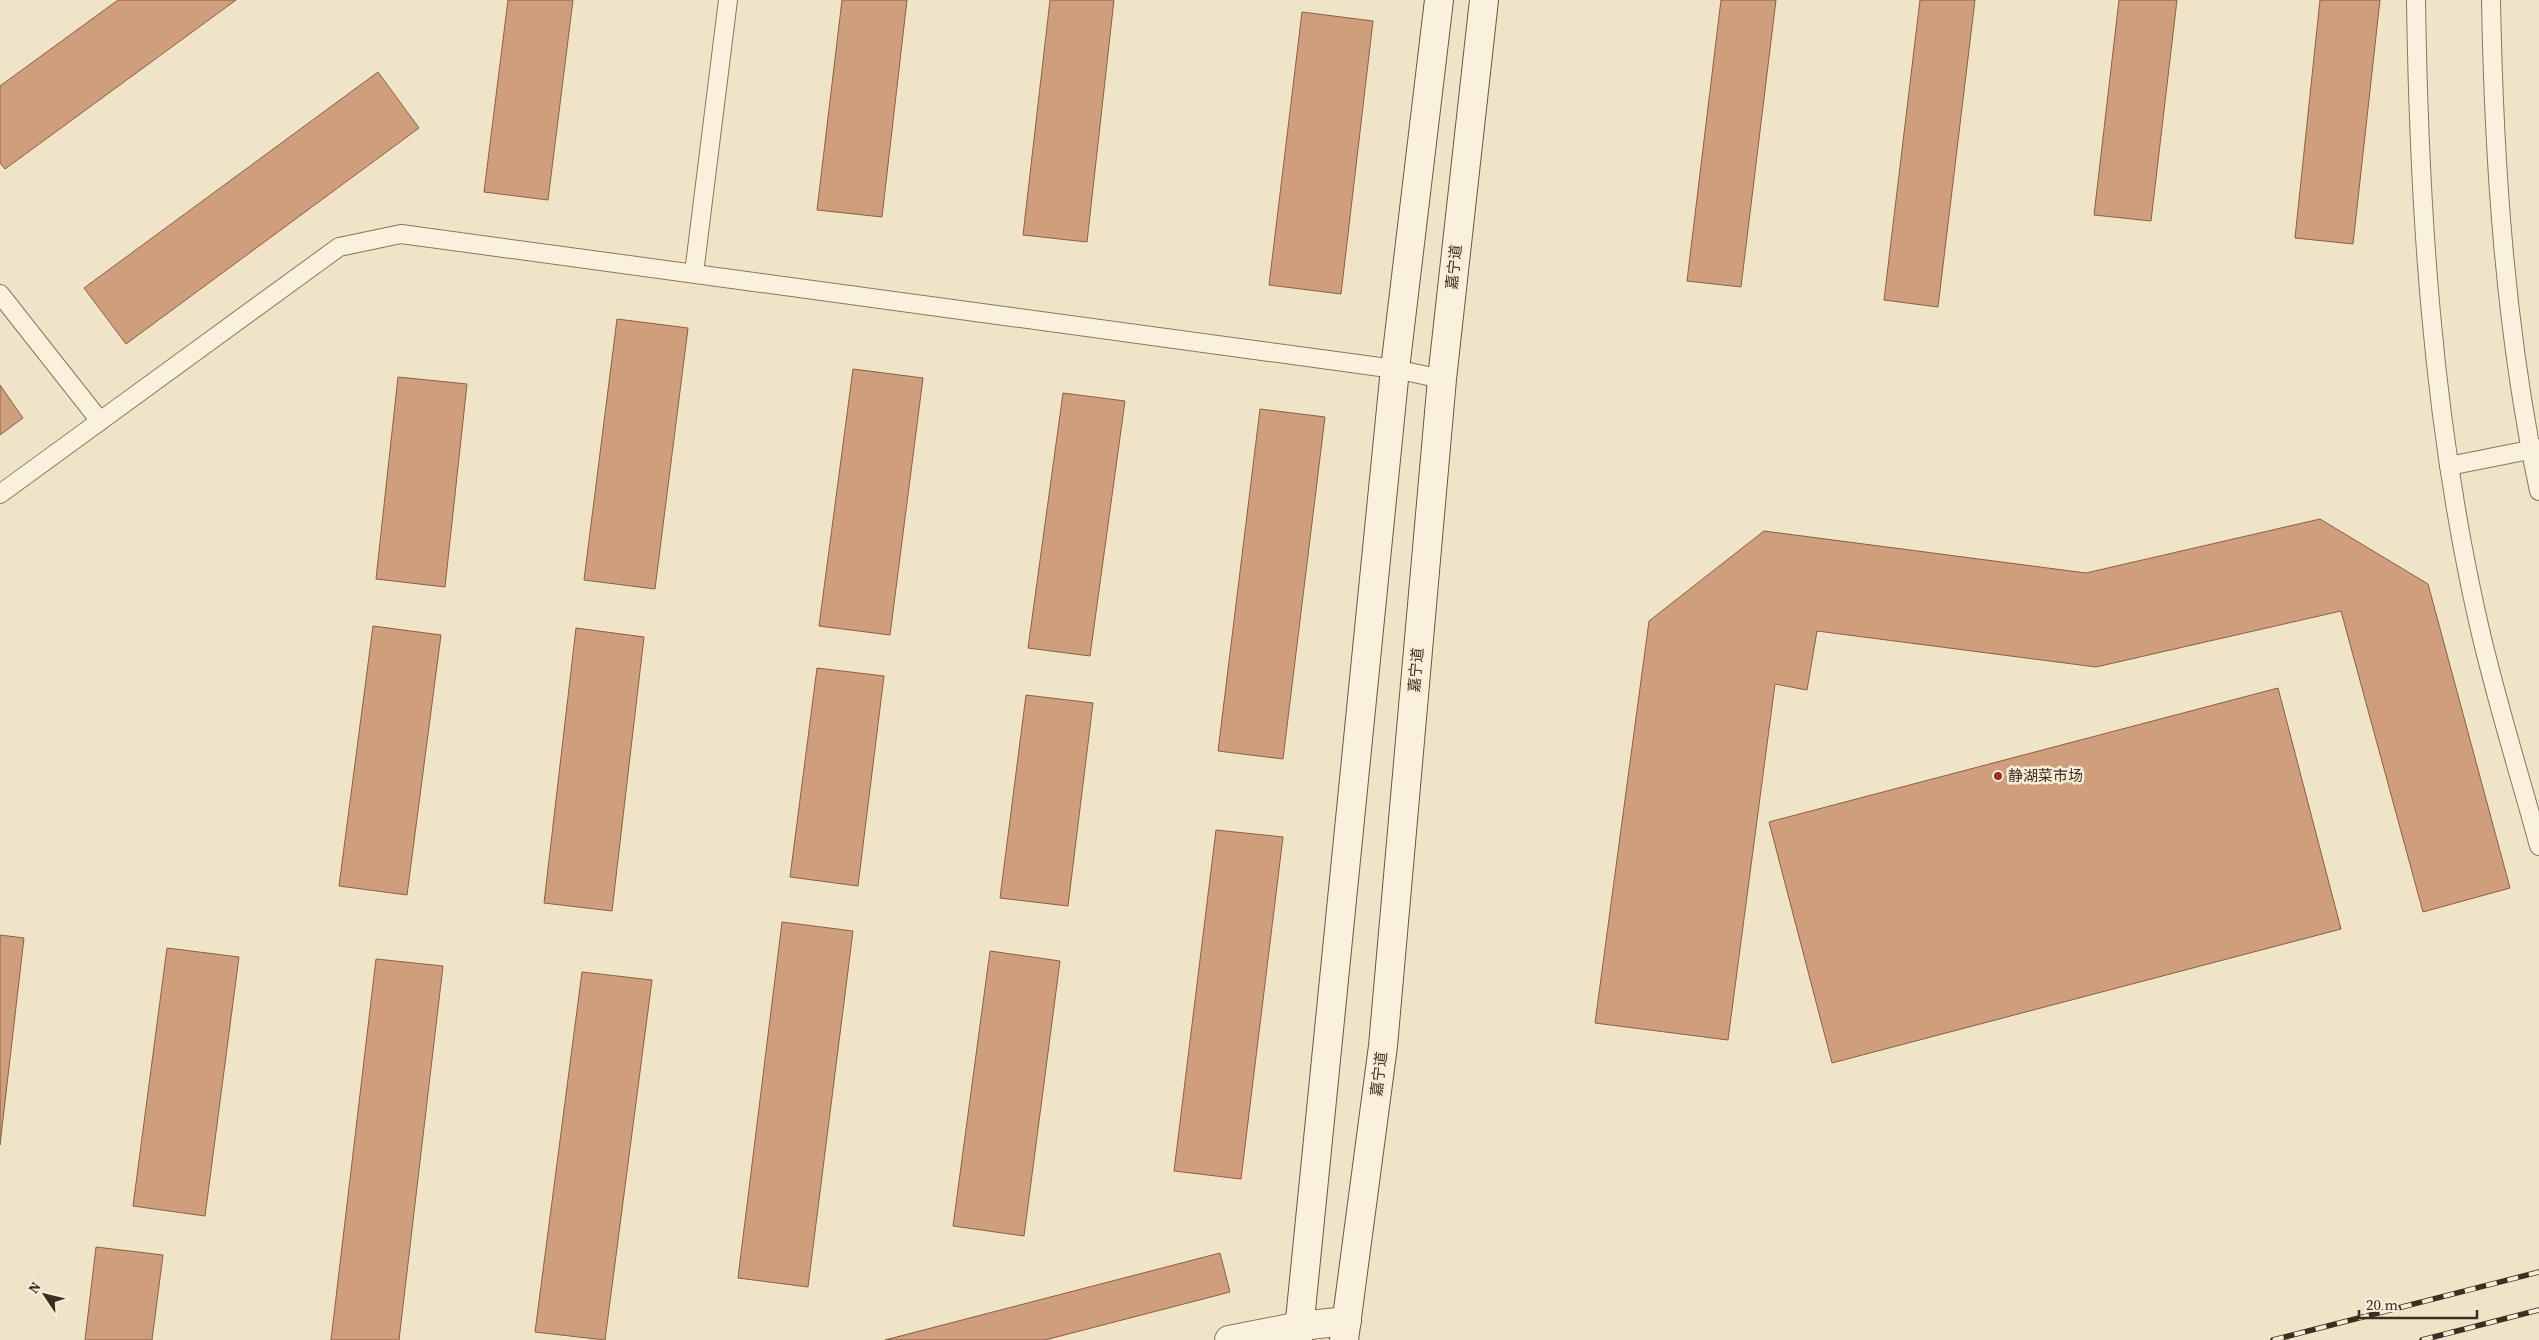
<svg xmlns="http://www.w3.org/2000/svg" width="2539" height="1340" font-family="'Source Serif 4','Noto Sans SC',serif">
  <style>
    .building { fill: #cf9f7d; stroke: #8d5f41 }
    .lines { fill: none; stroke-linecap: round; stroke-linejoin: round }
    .lane-casing { stroke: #8d765c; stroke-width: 20 }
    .street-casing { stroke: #8d765c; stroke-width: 30 }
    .secondary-casing { stroke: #6f573f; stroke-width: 30 }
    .lane { stroke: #faf1dc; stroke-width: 18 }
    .street { stroke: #faf1dc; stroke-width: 28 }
    .secondary { stroke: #faf1dc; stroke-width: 28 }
    .rail-casing { stroke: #3d2e20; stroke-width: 5.5 }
    .rail { stroke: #f7eed8; stroke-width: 4; stroke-dasharray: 11; stroke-linecap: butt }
    .poi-dot { fill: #9e2a2b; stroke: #f7eed8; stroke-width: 2 }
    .labels { text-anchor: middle; stroke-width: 5; stroke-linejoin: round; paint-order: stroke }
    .street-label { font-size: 15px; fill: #3d2e20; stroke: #f7eed8 }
    .poi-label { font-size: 15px; fill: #3d2e20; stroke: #f7eed8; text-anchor: start }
  </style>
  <rect width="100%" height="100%" fill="#f0e4c8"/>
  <g class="building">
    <path d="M118,0H236L5,169L0,163V86Z"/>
    <path d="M508,0H573L548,200L484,192Z"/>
    <path d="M842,0H907L882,217L817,210Z"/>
    <path d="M1050,0H1114L1087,242L1023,235Z"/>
    <path d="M1721,0H1776L1741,287L1687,281Z"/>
    <path d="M1920,0H1975L1938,307L1884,300Z"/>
    <path d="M2119,0H2177L2151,221L2094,215Z"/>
    <path d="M2320,0H2380L2353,244L2295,238Z"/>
    <path d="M1302,12L1373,21L1341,294L1269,285Z"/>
    <path d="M378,72L419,128L126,344L84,288Z"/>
    <path d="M617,319L688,328L655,589L584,580Z"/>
    <path d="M853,369L923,378L890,635L819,626Z"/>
    <path d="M398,377L467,384L445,587L376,579Z"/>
    <path d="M0,385L23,418L0,435Z"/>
    <path d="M1063,393L1125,401L1090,656L1028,648Z"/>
    <path d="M1260,409L1325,417L1283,759L1218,751Z"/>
    <path d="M2320,519L2428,584L2510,888L2423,912L2341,611L2096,667L1817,631L1807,690L1775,684L1728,1040L1595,1023L1649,621L1764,531L2086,573Z"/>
    <path d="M373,626L441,635L407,895L339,886Z"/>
    <path d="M576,628L644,637L612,911L544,903Z"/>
    <path d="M817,668L884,676L858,886L790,877Z"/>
    <path d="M2278,688L2341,929L1832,1063L1769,822Z"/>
    <path d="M1026,695L1093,703L1068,906L1000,898Z"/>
    <path d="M1216,830L1283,837L1241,1179L1174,1171Z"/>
    <path d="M782,922L853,931L808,1287L738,1278Z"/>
    <path d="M0,935L24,938L0,1145Z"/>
    <path d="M167,948L239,957L205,1216L133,1206Z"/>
    <path d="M990,951L1060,961L1024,1236L953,1226Z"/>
    <path d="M376,959L443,966L399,1340H331Z"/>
    <path d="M582,972L652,980L605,1340L535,1332Z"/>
    <path d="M96,1247L163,1255L152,1340H85Z"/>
    <path d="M1220,1253L1230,1292L1045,1340H885Z"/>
  </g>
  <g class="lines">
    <g class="lane-casing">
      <g id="lane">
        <path d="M2416,0C2419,208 2432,418 2478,621C2495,697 2519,772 2539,846"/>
        <path d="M2491,0C2494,165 2505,330 2539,491"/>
        <path d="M694,273L728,0"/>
        <path d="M0,294L100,421"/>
        <path d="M2449,466L2539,448"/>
        <path d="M0,494L339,247L401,234L1395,369L1442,379"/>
      </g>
    </g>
    <g class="street-casing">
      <path id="street" d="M1229,1340L1300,1326L1347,1321"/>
    </g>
    <g class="secondary-casing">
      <g id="secondary">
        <path d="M1298,1340L1395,369L1439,0"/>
        <path d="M1344,1340L1383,1046L1442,379L1484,0"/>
      </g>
    </g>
    <use href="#lane" class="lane"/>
    <use href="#street" class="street"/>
    <use href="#secondary" class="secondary"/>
    <g class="rail-casing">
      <g id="rail">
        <path d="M2273,1340L2539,1272"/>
        <path d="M2422,1340L2539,1310"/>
      </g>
    </g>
    <use href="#rail" class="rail"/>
  </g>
  <circle class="poi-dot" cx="1998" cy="776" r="5"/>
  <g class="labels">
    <g class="street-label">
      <text transform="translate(1454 267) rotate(-84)" y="5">嘉宁道</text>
      <text transform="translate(1416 670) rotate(-85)" y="5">嘉宁道</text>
      <text transform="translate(1379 1074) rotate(-83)" y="5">嘉宁道</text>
    </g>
    <g class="poi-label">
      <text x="2008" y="781">静湖菜市场</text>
    </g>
  </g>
  <g transform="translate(45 1295) rotate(305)" stroke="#f7eed8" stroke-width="4" paint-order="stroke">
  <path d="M0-4L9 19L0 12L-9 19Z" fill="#3d2e20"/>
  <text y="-8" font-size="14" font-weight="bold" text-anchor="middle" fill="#3d2e20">N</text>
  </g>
  <path d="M2359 1310v8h118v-8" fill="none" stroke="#3d2e20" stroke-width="2.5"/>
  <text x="2366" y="1310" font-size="15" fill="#3d2e20" stroke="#f7eed8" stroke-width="4" paint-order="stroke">20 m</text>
</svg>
